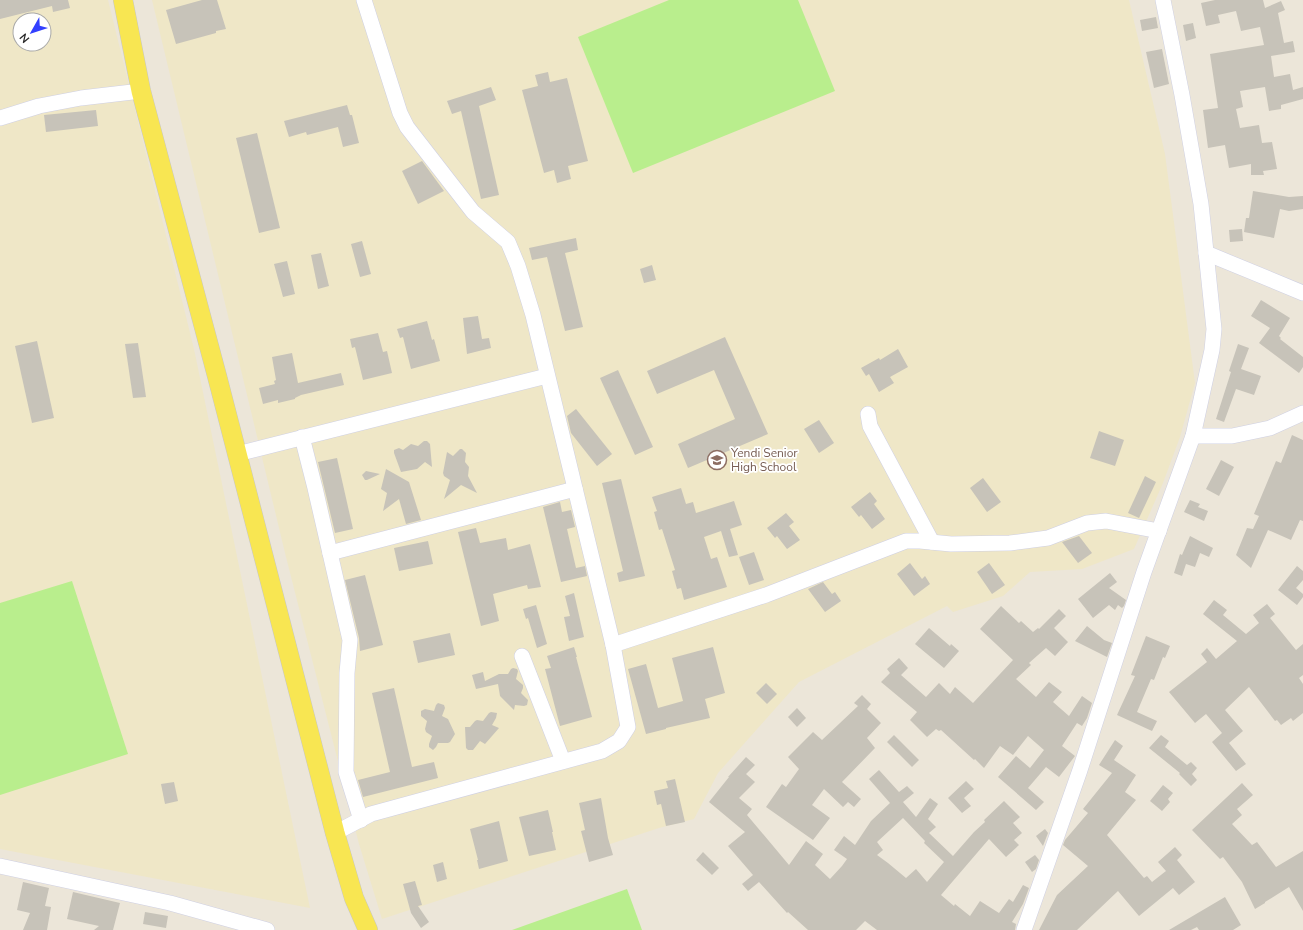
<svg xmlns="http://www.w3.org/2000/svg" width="1303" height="930" font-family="'Nunito Sans',sans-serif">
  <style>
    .education { fill: #efe7c7; fill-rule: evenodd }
    .pitch { fill: #b9ee8d }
    .building { fill: #c7c3b9; fill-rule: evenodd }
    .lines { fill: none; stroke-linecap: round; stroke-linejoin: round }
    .minor-casing { stroke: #cfd0e3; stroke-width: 16 }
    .major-casing { stroke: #c7c7c7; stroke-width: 20 }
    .minor { stroke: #fff; stroke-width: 15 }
    .major { stroke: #f8e652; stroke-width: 19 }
    .labels { text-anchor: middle; stroke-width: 3.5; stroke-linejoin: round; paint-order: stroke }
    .education-label { font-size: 12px; fill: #785e54; stroke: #fff; text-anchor: start }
  </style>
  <rect width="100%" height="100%" fill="#ece6d9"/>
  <g class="education">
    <path d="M0,0H108L194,349L310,908L0,849ZM20,20H44V44H20Z"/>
    <path d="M152,0H1129L1165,154L1195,383L1180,437L1163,483L1134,549L1082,569L1030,572L1003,596L953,612L947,606L799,682L718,773L694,819L659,828L382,919L359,844L286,557Z"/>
  </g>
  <g class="pitch">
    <path d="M669,0H798L835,91L633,173L578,37Z"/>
    <path d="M72,581L128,754L0,795V603Z"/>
    <path d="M627,889L642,930H512Z"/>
  </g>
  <g class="building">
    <path d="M0,0H68L70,8L53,12L52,6L0,19Z"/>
    <path d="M202,0H217L226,29L216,31V33L176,44L166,10Z"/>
    <path d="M1215,0H1263L1265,8L1281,1L1285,10L1278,13L1284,43L1293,41L1295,52L1271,56L1274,77L1290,74L1293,90L1303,87V99L1281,105V109L1269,111L1265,87L1240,91L1243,107L1236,109L1240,128L1259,125L1262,143L1272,142L1277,169L1263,171L1264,175H1251V164L1229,168L1225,145L1208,148L1203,110L1218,108L1210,54L1264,45L1260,27L1241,31L1236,11L1218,15L1220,23L1206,26L1201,3Z"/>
    <path d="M1156,17L1158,28L1142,31L1140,20Z"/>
    <path d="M1193,23L1196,38L1186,41L1183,25Z"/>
    <path d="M1162,49L1169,84L1154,88L1146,52Z"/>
    <path d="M548,72L550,82L567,78L588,161L568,166L571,179L557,183L554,170L544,173L522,90L538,86L535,75Z"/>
    <path d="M491,87L496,100L479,106L499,195L481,199L461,111L452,114L447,101Z"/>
    <path d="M347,105L350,115H352L359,143L343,147L338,127L307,135L306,132L289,137L284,121Z"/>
    <path d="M96,110L98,126L46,132L44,115Z"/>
    <path d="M257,133L280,228L259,233L236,138Z"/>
    <path d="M422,161L444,191L418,204L402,171Z"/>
    <path d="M1253,191L1289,197L1303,196V209L1289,211L1280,209L1274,238L1244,232L1246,218H1249Z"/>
    <path d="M1242,229L1243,241L1230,242L1229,230Z"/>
    <path d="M576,238L578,250L565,253L583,327L565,331L547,257L532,260L529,248Z"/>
    <path d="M362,241L371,274L360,277L351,244Z"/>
    <path d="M321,253L329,286L318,289L311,255Z"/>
    <path d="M287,261L295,294L283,297L274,264Z"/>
    <path d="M652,265L656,280L644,283L640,269Z"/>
    <path d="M1261,300L1290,318L1279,336L1281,338L1280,339L1303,357V367L1299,373L1259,343L1270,328L1251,316Z"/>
    <path d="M478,316L482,339L489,338L491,348L467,354L463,318Z"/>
    <path d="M427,321L432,340L434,339L440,361L411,369L403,337L400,338L397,329Z"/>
    <path d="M378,333L383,352L387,351L392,373L363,380L355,347L352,348L350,339Z"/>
    <path d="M725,337L768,434L688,468L678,444L735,419L714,370L657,394L647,371Z"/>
    <path d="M37,341L54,418L32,423L15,346Z"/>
    <path d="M138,343L146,397L133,398L125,344Z"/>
    <path d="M1238,344L1249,348L1241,369L1261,376L1254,395L1236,389L1224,422L1216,419L1231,372L1229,371Z"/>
    <path d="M898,349L908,367L890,377L894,383L879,392L869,374L866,376L861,368L879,358L880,360Z"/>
    <path d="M292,353L298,383L341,373L344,385L301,395L295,398V399L278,403V400L263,404L259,388L275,384L274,381L276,380L272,357Z"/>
    <path d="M618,370L653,447L635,455L600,378Z"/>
    <path d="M576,409L612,454L597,466L571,433L567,416Z"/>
    <path d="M819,420L834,443L819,453L804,429Z"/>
    <path d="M1099,431L1124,440L1115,466L1090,458Z"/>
    <path d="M1292,435L1303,440V521L1300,520L1291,540L1268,530L1251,568L1236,555L1247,528L1253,529L1259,516L1254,514L1276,461L1281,463Z"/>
    <path d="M424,441H427L430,444L432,467L425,462L417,469L401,472L394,453V450L399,448L403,450L411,444L418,446Z"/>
    <path d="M460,449H462L466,453L465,462L469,467L468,476L477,493L461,485L444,499L450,480L444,476L443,473L447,452L453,456Z"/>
    <path d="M337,458L353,529L335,533L318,462Z"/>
    <path d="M1221,460L1234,467L1219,496L1206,489Z"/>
    <path d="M386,469L409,482L421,520L406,524L399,499L383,511L387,493L381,489Z"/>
    <path d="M366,471L380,474L367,480H365L362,475Z"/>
    <path d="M1145,476L1156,482L1139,518L1128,513Z"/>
    <path d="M983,478L1001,502L987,512L970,488Z"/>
    <path d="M621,479L645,576L619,582L617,573L623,571L602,483Z"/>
    <path d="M681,488L686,504L693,502L696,513L734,501L742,525L730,529L738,555L729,557L721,531L704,537L711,559L717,557L727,587L684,600L681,588L677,589L672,571L675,570L662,529L659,530L654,512L657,511L652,497Z"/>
    <path d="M870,492L877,501L874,504L885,519L872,529L861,515L859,517L851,507Z"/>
    <path d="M1190,500L1200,504L1198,507L1208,511L1204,521L1184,512Z"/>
    <path d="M560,502L562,512L571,510L575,527L567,529L576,568L585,566L587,576L561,582L543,507Z"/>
    <path d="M786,513L794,522L789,526L800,540L787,549L777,536L775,538L767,528Z"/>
    <path d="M476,528L480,543L506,538L508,550L530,544L541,587L528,589L527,585L493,594L499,621L481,626L458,532Z"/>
    <path d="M1079,536L1092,553L1078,563L1062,542Z"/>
    <path d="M1190,536L1213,548L1209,557L1200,553L1195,567L1186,564L1182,576L1174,573L1180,554L1182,555Z"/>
    <path d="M428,541L433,564L399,571L394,548Z"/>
    <path d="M754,552L764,580L749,585L739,557Z"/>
    <path d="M910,563L922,579L925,576L930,584L914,596L897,574Z"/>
    <path d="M989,563L1005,585L992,594L977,572Z"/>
    <path d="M1297,566L1303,571V580L1296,588L1303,594V597L1297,605L1278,590Z"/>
    <path d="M1110,573L1117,582L1109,588L1126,600L1124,606L1122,608L1118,605L1115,610L1109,605L1093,618L1078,599Z"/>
    <path d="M365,575L383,645L360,651L359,638L345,580Z"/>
    <path d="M823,582L832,594L835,592L841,601L825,612L808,589Z"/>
    <path d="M574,593L584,637L569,641L564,617L570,616L565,596Z"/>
    <path d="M1214,600L1227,610L1223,615L1246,634L1259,623L1253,615L1267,604L1275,614L1270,618L1296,650L1303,644V675L1299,678L1303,684V713L1293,721L1291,718L1281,725L1277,720L1275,721L1249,687L1225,710L1243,731L1229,743L1246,764L1236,771L1212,742L1222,733L1206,714L1195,723L1169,692L1207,662L1201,654L1207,648L1216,659L1237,641L1203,614Z"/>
    <path d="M536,605L547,644L537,648L528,618L526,619L523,609Z"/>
    <path d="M1001,606L1019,623L1021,621L1033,632L1038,628L1039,629L1059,609L1066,616L1054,628L1068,642L1055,656L1046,648L1029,663L1031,665L1016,679L1036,697L1049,682L1062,692L1053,702L1069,716L1082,696L1092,703L1087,718L1082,726L1077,723L1062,746L1075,756L1059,777L1046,767L1028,788L1044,802L1036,810L998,777L1016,756L1030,768L1044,750L1028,736L1013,755L1000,746L984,768L975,759L974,760L941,730L939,731L936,729L927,737L910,720L917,712L881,682L890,673L887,669L899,658L908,668L901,675L926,697L939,683L950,694L955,687L973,703L1013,660L980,629Z"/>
    <path d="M1087,626L1104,640L1112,643L1107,657L1075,641Z"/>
    <path d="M929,628L950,646L951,644L959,651L944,668L915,644Z"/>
    <path d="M450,633L455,655L418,663L413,641Z"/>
    <path d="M1146,636L1170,646L1165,658L1163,657L1154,680L1151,679L1137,712L1157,721L1152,731L1117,715L1135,676L1131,675Z"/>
    <path d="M574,647L577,657H576L592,717L560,726L545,669L551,668L547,656Z"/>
    <path d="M713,647L725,693L705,699L710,718L666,728V729L646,734L628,669L646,664L658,708L683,701L672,658Z"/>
    <path d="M513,668L517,669L518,671L516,679L523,685V688L521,693L528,700L527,705L524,706L515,705L514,710L500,696L498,684L476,689L472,675L483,672L485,681L499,674H508L511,669Z"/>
    <path d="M766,683L777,694L767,704L756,693Z"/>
    <path d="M394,688L412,767L434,762L438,778L363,797L358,780L390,772L372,693Z"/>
    <path d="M862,695L871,704L867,709L881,723L867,738L875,748L842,782L861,799L854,807L848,802L843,807L824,789L812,805L830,818L813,840L766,807L782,784L786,787L799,769L788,757L813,732L822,740L858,706L854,703Z"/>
    <path d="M438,703L444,705L445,708L442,716L448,719L455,734L450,742L448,743H438L436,747L433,750L429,747V744L432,736L426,732L425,729L427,721L421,716V711L425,709L434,711L436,705Z"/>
    <path d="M797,708L806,718L797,727L788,717Z"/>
    <path d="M491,712L497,713L496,718L492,725L499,728L485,744L480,741L473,750H468L466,748L465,727H470L475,721L477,720L483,721L489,713Z"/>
    <path d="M894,735L919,760L912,767L887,742Z"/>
    <path d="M1161,735L1169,741L1165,747L1187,765L1191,762L1197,768L1192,774L1197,780L1191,786L1179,774L1180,773L1149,748Z"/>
    <path d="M1115,740L1123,746L1114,760L1136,775L1125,792L1136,800L1107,835L1144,878L1147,876L1152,882L1166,871L1158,862L1175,847L1182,855L1177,860L1195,882L1179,895L1173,888L1139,916L1118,891L1077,930H1039L1057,895L1088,866L1063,845L1065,840L1088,813L1083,809L1112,773L1099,765Z"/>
    <path d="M746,757L755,765L746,774L755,782L739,798L752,809L747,815L789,865L806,841L823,854L815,865L830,879L842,866L847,859L834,850L844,836L855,845L871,821L890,803L869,779L879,770L899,792L907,786L914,793L903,802L916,817L930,798L938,804L928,819L936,827L929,833L953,856L974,832L985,822L984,820L1004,801L1020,817L1013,823L1022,833L1014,840L1019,845L1006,857L989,839L941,895L954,906L955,904L970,916L980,901L999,913L1009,899L1013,902L1023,885L1029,888L1023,904L1012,922L1016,924L1015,930H877L865,921L856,930H808L788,912L787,913L759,882L748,891L742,884L753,875L728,846L745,832L709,802L729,777H728ZM903,818L925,841L924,843L944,862L927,882L916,869L906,878L888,863L877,855L883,850L877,842Z"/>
    <path d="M675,779L685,822L666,826L661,804L657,805L654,791L668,788L666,781Z"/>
    <path d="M966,781L974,789L964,798L971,806L962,813L948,798Z"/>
    <path d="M174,782L178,801L165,804L161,784Z"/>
    <path d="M1242,783L1253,795L1237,809L1242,815L1232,824L1252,845L1257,842L1276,867L1303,851V911L1289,887L1265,902V903L1255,909L1242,882L1223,857L1220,859L1192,830Z"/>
    <path d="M1163,785L1173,793L1168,799L1170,802L1162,811L1150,801Z"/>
    <path d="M601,798L608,838L613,855L589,862L581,831L585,830L579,803Z"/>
    <path d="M548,810L553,832H552L556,850L529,856L519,817Z"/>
    <path d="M499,821L508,861L479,869L477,860H478L470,829Z"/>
    <path d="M1045,829L1048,833L1043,846L1036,836Z"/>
    <path d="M703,852L719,868L712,875L696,860Z"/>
    <path d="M1035,855L1039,860L1036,869L1032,872L1025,862Z"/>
    <path d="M443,862L447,879L437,882L433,865Z"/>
    <path d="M415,881L422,905L418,906L429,922L421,928L411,913L403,884Z"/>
    <path d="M23,882L49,888L45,906L51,907L47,930H23L30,913L17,910Z"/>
    <path d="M73,892L120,903L113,930H94L99,926L67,919Z"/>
    <path d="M1225,897L1241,925L1233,930H1199L1197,927L1191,930H1169Z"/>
    <path d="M145,912L168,916L166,928L143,924Z"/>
  </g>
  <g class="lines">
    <g class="minor-casing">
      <g id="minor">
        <path d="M0,118L39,106L81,98L141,91"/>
        <path d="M1206,253L1303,293"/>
        <path d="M868,414L870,426L932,542"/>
        <path d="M1193,436H1232L1270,428L1303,413"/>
        <path d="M302,437L315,488L350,640L347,673L346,772L361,820"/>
        <path d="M237,454L547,376"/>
        <path d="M330,553L575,489"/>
        <path d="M613,645L766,595L906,541H920L951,544L1010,543L1048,538L1087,523L1106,521L1159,531"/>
        <path d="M522,656L563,761"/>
        <path d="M335,833L371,814L602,751L619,741L628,727L613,645L533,315L518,266L508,242L473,212L407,127L400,113L364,0"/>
        <path d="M0,866L170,903L267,930"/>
        <path d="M1024,930L1080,770L1144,572L1193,436L1212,350L1214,329L1201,204L1182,95L1163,0"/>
      </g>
    </g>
    <g class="major-casing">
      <path id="major" d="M123,0L141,91L217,376L335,833L354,898L368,930"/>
    </g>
    <use href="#minor" class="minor"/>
    <use href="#major" class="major"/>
  </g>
  <defs>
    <g id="school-ring" transform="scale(1)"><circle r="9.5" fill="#fff" stroke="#8d6e63" stroke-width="1.5"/><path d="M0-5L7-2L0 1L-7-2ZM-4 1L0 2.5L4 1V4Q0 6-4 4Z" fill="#8d6e63"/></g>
  </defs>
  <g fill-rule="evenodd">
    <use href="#school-ring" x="717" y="460"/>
  </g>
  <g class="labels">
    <g class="education-label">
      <text x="731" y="457">Yendi Senior<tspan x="731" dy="14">High School</tspan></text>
    </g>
  </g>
  <g transform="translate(32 32) rotate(231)"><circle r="19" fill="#ffffff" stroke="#a9a9a9"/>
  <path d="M0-3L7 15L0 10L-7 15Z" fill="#3340ff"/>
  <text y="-6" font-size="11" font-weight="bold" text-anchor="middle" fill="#292929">N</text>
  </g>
</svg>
